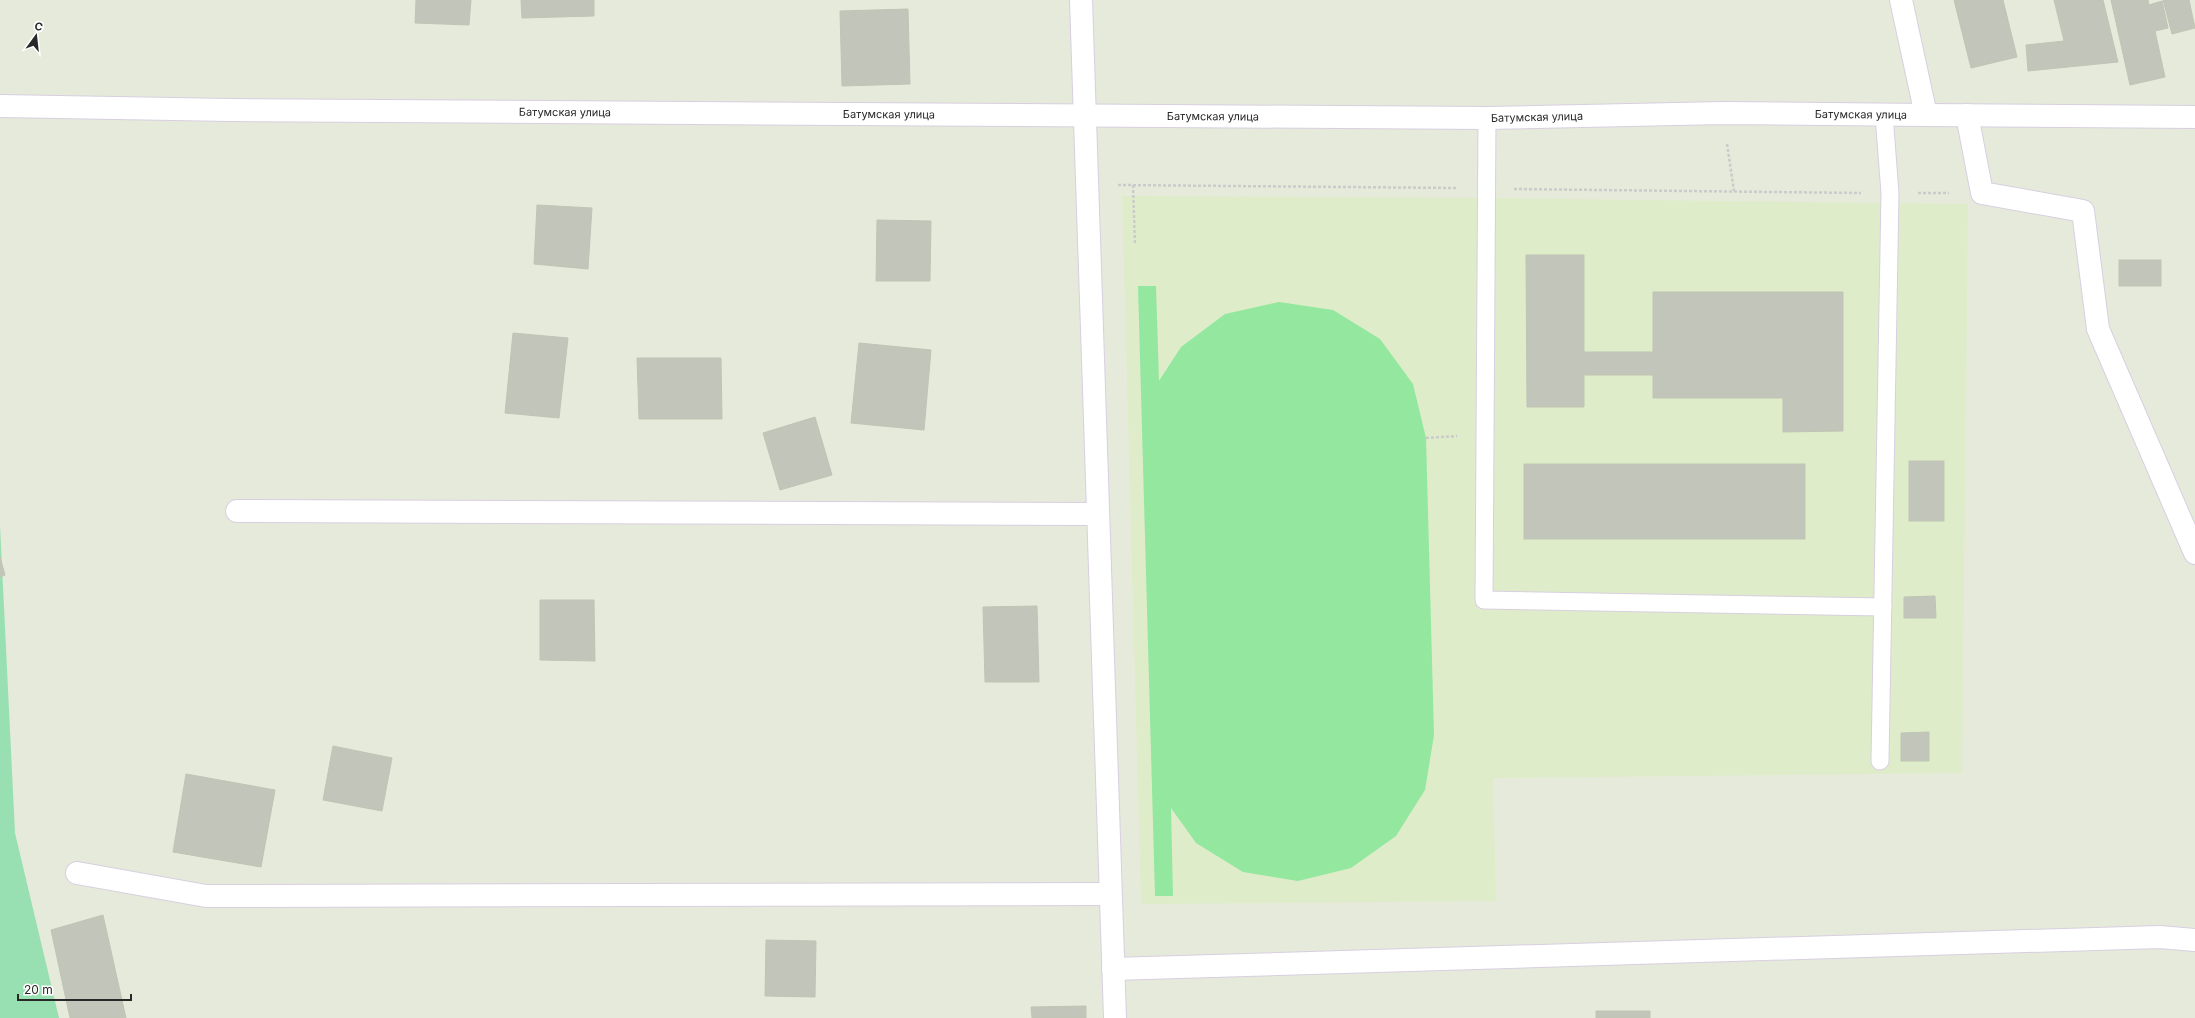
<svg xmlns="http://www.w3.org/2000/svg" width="2195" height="1018" font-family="Inter,sans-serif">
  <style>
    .education { fill: #dfecc9 }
    .green { fill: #98dfb2 }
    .pitch { fill: #93e79e }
    .building { fill: #c1c5ba; stroke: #bfc5b4 }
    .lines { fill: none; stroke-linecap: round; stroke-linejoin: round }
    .lane-casing { stroke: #d8cfe1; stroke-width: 19 }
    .street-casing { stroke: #d8cfe1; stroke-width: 24 }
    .secondary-casing { stroke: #d8cfe1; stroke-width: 24 }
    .path { stroke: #cbcbcb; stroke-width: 2.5; stroke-dasharray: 3 2; stroke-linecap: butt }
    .lane { stroke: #fff; stroke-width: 17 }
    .street { stroke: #fff; stroke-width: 22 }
    .secondary { stroke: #fff; stroke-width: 22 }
    .labels { text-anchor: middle; stroke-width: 4; stroke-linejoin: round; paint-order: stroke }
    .street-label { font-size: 11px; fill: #282828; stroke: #fff }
  </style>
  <rect width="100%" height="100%" fill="#e6eada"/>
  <path class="education" d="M1122,196L1487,198L1968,204L1962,773L1493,778L1496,901L1141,904Z"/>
  <path class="green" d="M0,525L15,833L59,1018H0Z"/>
  <path class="pitch" d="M1138,286H1156L1159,381L1181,347L1225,314L1279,302L1333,310L1380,339L1413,384L1426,438L1434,735L1425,790L1396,836L1351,868L1298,881L1243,872L1196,843L1171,808L1173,896H1155Z"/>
  <g class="building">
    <path d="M416,0H471L469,25L415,23Z"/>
    <path d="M521,0H594V16L522,18Z"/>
    <path d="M1954,0H2003L2017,57L1971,68Z"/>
    <path d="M2054,0H2103L2118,62L2028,71L2026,45L2064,41Z"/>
    <path d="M2111,0H2148L2149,5L2162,1L2168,28L2155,31L2165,77L2130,85Z"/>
    <path d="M2163,0H2189L2195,28L2172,34Z"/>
    <path d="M908,9L910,84L842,86L840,11Z"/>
    <path d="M537,205L592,208L588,269L534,264Z"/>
    <path d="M877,220L931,221L930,281H876Z"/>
    <path d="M1526,255H1584V352H1653V292H1843V431L1783,432V398H1653V375H1584V407H1527Z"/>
    <rect x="2119" y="260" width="42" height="26"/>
    <path d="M513,333L568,338L559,418L505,413Z"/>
    <path d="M859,343L931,350L924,430L851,423Z"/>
    <path d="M637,358H721L722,419H639Z"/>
    <path d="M815,417L832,475L780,490L763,433Z"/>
    <rect x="1909" y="461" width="35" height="60"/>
    <rect x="1524" y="464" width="281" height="75"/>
    <path d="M0,557L5,575L0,577Z"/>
    <path d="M1935,596L1936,618H1904V597Z"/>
    <path d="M540,600H594L595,661L540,660Z"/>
    <path d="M1037,606L1039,682H985L983,607Z"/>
    <path d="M1929,732V761H1901V733Z"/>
    <path d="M333,746L392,758L382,811L323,800Z"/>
    <path d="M186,774L275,790L261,867L173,852Z"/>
    <path d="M103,915L126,1018H70L51,930Z"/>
    <path d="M766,940L816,941L815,997L765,996Z"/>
    <path d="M1086,1006V1018H1032L1031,1007Z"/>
    <rect x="1596" y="1011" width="54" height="7"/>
  </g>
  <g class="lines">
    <g class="lane-casing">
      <g id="lane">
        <path d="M1487,118L1484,600L1883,607"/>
        <path d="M1880,761L1890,193L1884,115"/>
      </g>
    </g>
    <g class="street-casing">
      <g id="street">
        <path d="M1081,0L1115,1018"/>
        <path id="s1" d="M0,106L231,110L1487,118L1723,113L1926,115L1901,0"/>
        <path d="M1967,115L1982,193L2083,211L2098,329L2195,553"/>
        <path d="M237,511L1097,514"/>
        <path d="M77,873L206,896L1110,894"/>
        <path d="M1113,969L2160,937L2195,940"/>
      </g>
    </g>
    <g class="secondary-casing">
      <path id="secondary" d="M1926,115L2195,117"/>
    </g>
    <g class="path">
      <path d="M1727,144L1734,191"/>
      <path d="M1118,185L1457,188"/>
      <path d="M1133,185L1135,245"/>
      <path d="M1514,189L1861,193"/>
      <path d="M1918,193H1949"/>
      <path d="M1426,438L1457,436"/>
    </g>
    <use href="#lane" class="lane"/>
    <use href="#street" class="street"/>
    <use href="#secondary" class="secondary"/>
  </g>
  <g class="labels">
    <g class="street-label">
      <text dy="4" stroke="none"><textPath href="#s1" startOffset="565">Батумская улица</textPath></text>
      <text dy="4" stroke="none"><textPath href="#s1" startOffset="889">Батумская улица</textPath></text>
      <text dy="4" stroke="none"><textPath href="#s1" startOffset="1861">Батумская улица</textPath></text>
      <text dy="4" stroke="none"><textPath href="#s1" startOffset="1213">Батумская улица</textPath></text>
      <text dy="4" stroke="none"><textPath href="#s1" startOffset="1537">Батумская улица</textPath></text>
    </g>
  </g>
  <g transform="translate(36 36) rotate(15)" stroke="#ffffff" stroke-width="3" paint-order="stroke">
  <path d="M0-3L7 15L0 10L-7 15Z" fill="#282828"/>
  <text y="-6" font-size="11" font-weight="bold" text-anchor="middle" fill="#282828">С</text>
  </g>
  <path d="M18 994v6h113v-6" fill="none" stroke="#282828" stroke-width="2"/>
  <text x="24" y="994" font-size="12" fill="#282828" stroke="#ffffff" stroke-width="3" paint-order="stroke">20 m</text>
</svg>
